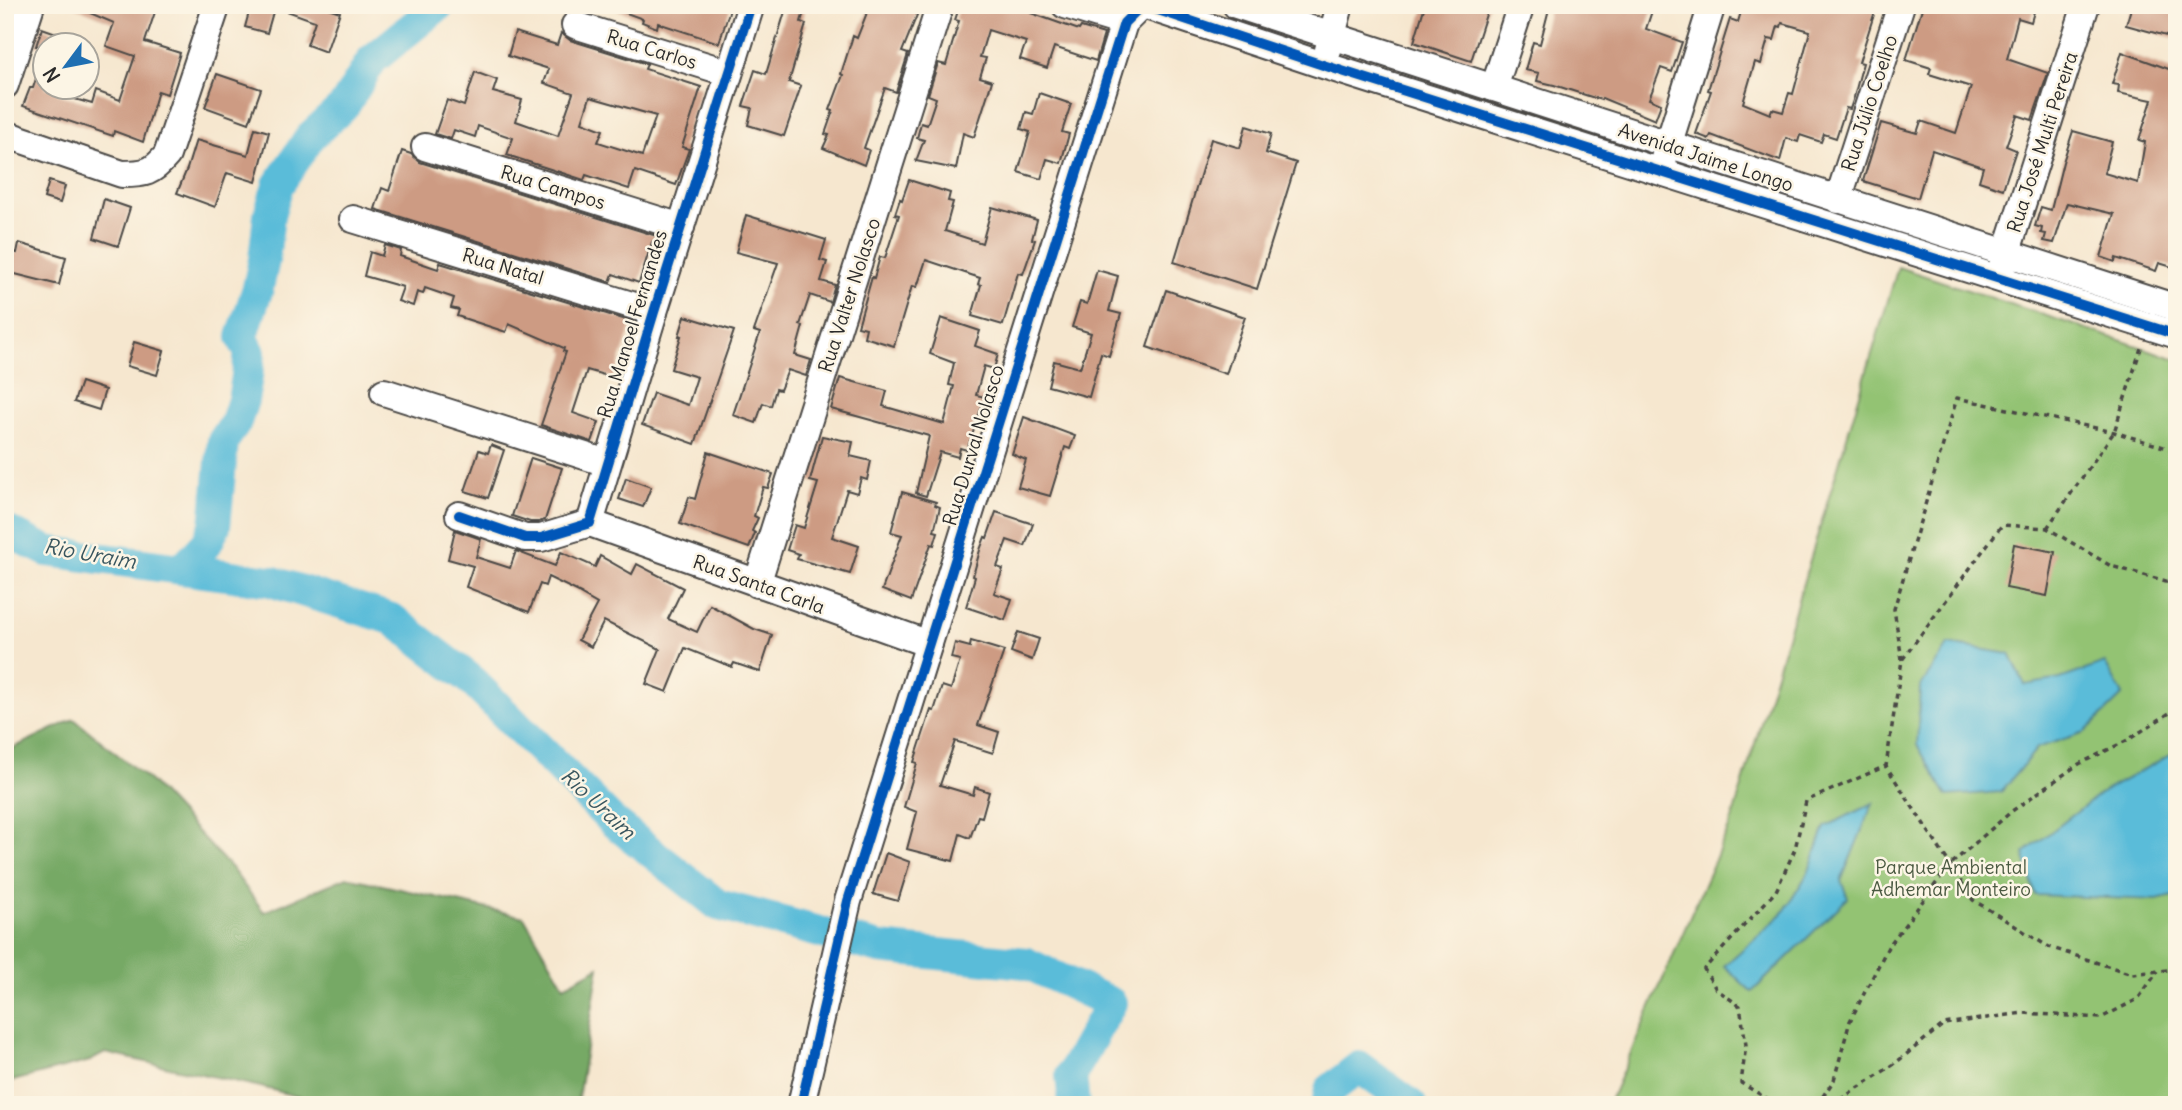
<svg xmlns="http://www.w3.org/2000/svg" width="2182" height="1110" font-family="Delius,sans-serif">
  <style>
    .green { fill: #93c373; stroke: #5f774f; stroke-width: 2 }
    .forest { fill: #76a965; stroke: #506a48; stroke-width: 2 }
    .water { fill: #5abcd9; stroke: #427482; stroke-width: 2 }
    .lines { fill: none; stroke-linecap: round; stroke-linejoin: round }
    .river { stroke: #5abcd9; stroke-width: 32 }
    .building { fill: #cd9b83; fill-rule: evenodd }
    .minor-casing { stroke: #494744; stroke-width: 30 }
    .path { stroke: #494744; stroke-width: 3.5; stroke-dasharray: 5 5; stroke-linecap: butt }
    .minor { stroke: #fff; stroke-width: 26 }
    .cycleway-casing { stroke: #fcf5e5; stroke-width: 15 }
    .cycleway { stroke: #0057b8; stroke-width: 10 }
    .labels { text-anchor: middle; stroke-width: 5; stroke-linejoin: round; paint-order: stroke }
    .street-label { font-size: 19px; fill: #2b2b2b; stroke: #fcf5e5 }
    .park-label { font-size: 19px; fill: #4a5941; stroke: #fcf5e5 }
    .water-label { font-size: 21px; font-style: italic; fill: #39565f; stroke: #fcf5e5 }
  </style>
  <rect width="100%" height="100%" fill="#fcf5e5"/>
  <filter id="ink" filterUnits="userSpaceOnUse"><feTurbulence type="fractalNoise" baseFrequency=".0143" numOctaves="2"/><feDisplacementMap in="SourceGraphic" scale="14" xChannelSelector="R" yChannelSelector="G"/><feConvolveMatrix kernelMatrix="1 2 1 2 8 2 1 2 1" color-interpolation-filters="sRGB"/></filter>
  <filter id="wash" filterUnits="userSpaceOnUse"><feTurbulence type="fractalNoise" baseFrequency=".00686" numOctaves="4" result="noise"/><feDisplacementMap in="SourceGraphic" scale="28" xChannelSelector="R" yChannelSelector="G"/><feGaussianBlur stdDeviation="1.57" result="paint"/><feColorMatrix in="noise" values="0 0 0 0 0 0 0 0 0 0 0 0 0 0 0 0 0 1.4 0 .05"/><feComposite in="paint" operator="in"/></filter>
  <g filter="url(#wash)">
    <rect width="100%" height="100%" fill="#f6e7cf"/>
    <path class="green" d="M1898,267L2177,359V1105H1608L1731,823Z"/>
    <path class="forest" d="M74,719L151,782L231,868L264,912L347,877L524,917L564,986L599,967L577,1105H330L261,1087L105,1053L90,1061L5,1083V752Z"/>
    <g class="water">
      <path d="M1949,644L2010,654L2025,685L2060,679L2105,663L2123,695L2085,732L2037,748L2001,792L1947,796L1917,745L1920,687Z"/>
      <path d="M2177,751V895L2157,900L2035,895L2024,853L2104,791Z"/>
      <path d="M1873,803L1841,881L1848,898L1752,992L1724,966L1783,913L1808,873L1825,827Z"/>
    </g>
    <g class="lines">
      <g class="river">
        <path d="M5,530L47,551L270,581L392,619L469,678L612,821L718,905L880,948L1026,963L1111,1003L1071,1075L1074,1105"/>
        <path d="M183,569L207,543L215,526L223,441L236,422L243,400L247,377L250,353L242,337L258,288L264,260L269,215L278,185L311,136L344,106L372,60L439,5"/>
        <path d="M1327,1105L1330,1090L1359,1067L1411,1105"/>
      </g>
    </g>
    <g id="blocks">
      <g class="building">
        <path d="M71,5H133L155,12L145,42L180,53L167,94L158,91L143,142L114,131L113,136L23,106L30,88H33L43,58H46V88H60L58,94L92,104L96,91L120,100L135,56L106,46L114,23Z"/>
        <path d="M251,5H275L267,33L245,27Z"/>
        <path d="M276,5H319L340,12L326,52L307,45L315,21L276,7Z"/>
        <path d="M610,5H720L730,9L719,43L658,23L657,28L642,22L643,19L610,7Z"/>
        <path d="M787,5H806L801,22L806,24L789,82L801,86L784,136L748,125L752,108L743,106L755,70L766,74Z"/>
        <path d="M870,5H921L902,52L908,54L896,92L885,88L864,148L869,150L864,165L823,148L829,135L825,134L833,111L830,110L843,75L841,74L853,36L857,38Z"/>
        <path d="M960,5H1033L1031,13L1079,30L1081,27L1104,34L1096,61L1054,47L1047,68L1020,59L1026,42L988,30L980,57L986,58L980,77L992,81L974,137L963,133L956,169L916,161L924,140L917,138L921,123L927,125L936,98L928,95L938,63L946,65L959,21L955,20Z"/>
        <path d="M1425,5H1489L1471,61L1414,42Z"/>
        <path d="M1550,5H1654L1646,29L1682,42L1672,72L1661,68L1649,99L1661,104L1655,120L1602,98L1601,100L1554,85L1537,81L1539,73L1525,70L1533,42L1540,44Z"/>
        <path d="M1743,5H1877L1859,62L1863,63L1854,97L1850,109L1846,108L1836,138L1824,134L1821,142L1800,135L1798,142L1786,138L1780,161L1711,135L1709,139L1696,134L1711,91L1708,90L1730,19L1738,22ZM1782,23L1810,31L1793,94L1789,93L1783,112L1772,109L1770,114L1743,103L1755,62L1761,64L1768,39L1774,40L1778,26L1781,27Z"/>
        <path d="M1923,5H2036L2031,22L2018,18L2007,59L2048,73L2032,120L2017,115L2006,146L2016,150L2003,189L1979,181L1983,167L1932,150L1918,198L1863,181L1881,123L1917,133L1921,121L1956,133L1971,87L1929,74L1931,68L1906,60Z"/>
        <path d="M2132,5H2177V39L2126,25Z"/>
        <path d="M42,28L85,43L84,46H36Z"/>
        <path d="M515,32L557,45L561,33L570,40L647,64L645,69L701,87L682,147L689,149L676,185L635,171L629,189L586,175L584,180L507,155L513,138L478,126L475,137L454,130L451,139L435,134L447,100L464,106L475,72L497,80L493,92L522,100L516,121L558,136L573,93L544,83L549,69L508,56ZM590,97L656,116L642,156L598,142L603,130L582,122Z"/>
        <path d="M2122,52L2177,72V251L2172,267L2159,263L2156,271L2116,258L2115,262L2101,257L2114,214L2067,203L2054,243L2044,241L2046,234L2041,233L2042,228L2035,226L2041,207L2051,210L2063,162L2073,131L2112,142L2104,173L2138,183L2145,142L2139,140L2152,100L2118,93L2119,85L2112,84Z"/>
        <path d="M217,74L261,89L249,123L205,107Z"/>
        <path d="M1039,93L1071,104L1062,132L1069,134L1061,163L1047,159L1041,179L1018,172L1030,132L1021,129L1026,112L1033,114Z"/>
        <path d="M1246,126L1271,134L1266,153L1296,163L1257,289L1174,262L1211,139L1240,148Z"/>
        <path d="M255,128L269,132L256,182L227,173L215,207L177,193L187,169L196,140L248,155Z"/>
        <path d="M402,151L411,154L420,162L660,237L659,244L652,242L639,283L613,274L610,282L375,209L382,188L389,191Z"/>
        <path d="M909,180L950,193L948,201L953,202L945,231L982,243L992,207L1037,220L1032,239L1035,240L1023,274L1018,273L1003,325L972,316L981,285L978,284L980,278L926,260L917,287L912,286L894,346L864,337L866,328L858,326L872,277L874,278L880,257L885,258L899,215L895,214L900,199L902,200Z"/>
        <path d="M49,181L65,186L60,203L44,198Z"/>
        <path d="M104,199L130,208L118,246L94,238Z"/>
        <path d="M746,215L826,240L820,260L827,262L821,281L835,285L830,302L810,295L800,325L803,326L795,355L811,360L806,376L788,370L780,390L776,389L771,406L763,403L756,423L733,415L760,333L754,331L778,263L736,252Z"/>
        <path d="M19,243L66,257L59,285L7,272L11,252L17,253Z"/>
        <path d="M385,245L401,250L400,256L438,269L440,263L633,322L614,378L587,370L573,413L599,422L592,442L541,425L566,352L563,351L564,348L509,324L506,332L457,316L459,310L451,308L454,298L425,288L423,294L417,292L413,306L398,301L403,287L364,276L370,252L382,256Z"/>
        <path d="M1097,270L1118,276L1109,311L1121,314L1109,356L1101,353L1089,397L1048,386L1054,361L1080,368L1091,333L1072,327L1080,302L1087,304Z"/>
        <path d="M1166,290L1245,317L1226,374L1147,347Z"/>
        <path d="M685,316L734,331L695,444L642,425L653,393L688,405L697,377L671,369L681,336H679Z"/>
        <path d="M941,318L980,331L975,346L998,354L994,369L984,366L976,395L985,397L967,450L960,448L958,457L940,452L926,496L916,493L929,436L831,409L840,378L887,391L883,406L944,424L954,386L949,385L954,363L930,354Z"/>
        <path d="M134,342L164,351L157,375L127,366Z"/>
        <path d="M81,382L105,390L99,410L74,402Z"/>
        <path d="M1024,417L1075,436L1070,449L1065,447L1050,496L1018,487L1026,460L1012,454Z"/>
        <path d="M822,436L853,442L850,456L871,461L867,480L861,478L857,493L847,490L832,537L859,546L850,574L797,559L799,554L787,550L795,525L804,528L818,483L810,481Z"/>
        <path d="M491,445L504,450L488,498L465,491L479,450L488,453Z"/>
        <path d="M708,452L773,474L768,488L763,487L754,516L758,518L752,531L755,533L749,548L680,524L689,497L695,499Z"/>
        <path d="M531,458L562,468L545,520L539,522H530L512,516Z"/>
        <path d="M626,478L651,487L643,507L619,499Z"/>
        <path d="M902,492L936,502L935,505L940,507L934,531L938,532L934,545L931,544L911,601L882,590L902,535L891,532Z"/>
        <path d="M996,512L1033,524L1025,546L1007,540L997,567L1003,569L994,593L1012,599L1005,620L966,607L975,577L973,576L980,550L985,537L987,538Z"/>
        <path d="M455,530L481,539L476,557L510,568L516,551L555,566L561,552L595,567L600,556L632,574L637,564L683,588L668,619L697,632L710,605L754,629L772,635L760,672L734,663L732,667L685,648L667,692L646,684L660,649L604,621L591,647L578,640L597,604L580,594L581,593L548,577L545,586L540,584L529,612L466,587L473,566L448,559Z"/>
        <path d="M2014,544L2055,552L2047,596L2006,588Z"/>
        <path d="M1018,632L1039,639L1032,660L1011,652Z"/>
        <path d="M971,641L1004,651L978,725L999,732L993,753L955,741L940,785L973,795L975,787L989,792L982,817L978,816L970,838L960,834L953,861L907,849L917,812L904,807L917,763L914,762L931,710L934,711L942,686L951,689L960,660L951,658L955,643L970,647Z"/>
        <path d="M886,853L910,862L898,901L873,894Z"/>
      </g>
    </g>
  </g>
  <g filter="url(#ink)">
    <use href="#blocks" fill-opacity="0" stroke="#494744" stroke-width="2"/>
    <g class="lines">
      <g class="minor-casing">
        <g id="minor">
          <path d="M1065,5L1124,23"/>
          <path d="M1143,5L1323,65L2177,335"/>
          <path d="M1236,5L2177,308"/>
          <path d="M575,25L729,73"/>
          <path d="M1328,50L1340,5"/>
          <path d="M5,85L31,5"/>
          <path d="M1494,88L1521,5"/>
          <path d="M5,134L122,174C145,174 152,173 167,155L217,5"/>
          <path d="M425,147L681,227"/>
          <path d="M1663,162L1712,5"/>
          <path d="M1838,200L1901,5"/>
          <path d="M353,219L654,312"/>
          <path d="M2001,270L2086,5"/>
          <path d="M384,392L607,463"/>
          <path d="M459,515L525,538H541L590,523L654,312L751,5"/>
          <path d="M590,523L929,644"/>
          <path d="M757,584L940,5"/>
          <path d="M801,1105L848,901L1124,23L1142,5"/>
        </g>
      </g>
      <g class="path">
        <path d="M2047,528L2114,432L2142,345"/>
        <path d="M2177,584L2111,566L2047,528L2002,525L1902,660L1886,766L1973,900L2049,947L2132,974L2177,969"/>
        <path d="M1902,660L1894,609L1957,398L2114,432L2177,451"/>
        <path d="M1778,1105L1741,1083L1746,1045L1740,1006L1716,989L1704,969L1776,891L1795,849L1806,801L1886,766"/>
        <path d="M1817,1105L1834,1080L1850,1021L1888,947L1950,865L2012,811L2079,764L2128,740L2177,708"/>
        <path d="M1832,1105L1893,1065L1944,1024L2023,1013L2101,1018L2138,999L2158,971"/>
      </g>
      <use href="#minor" class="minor"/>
      <g class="cycleway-casing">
        <g id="cycleway">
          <path d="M1143,5L1323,65L2177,335"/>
          <path d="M459,515L525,538H541L590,523L654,312L751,5"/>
          <path d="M801,1105L848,901L1124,23L1142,5"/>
        </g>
      </g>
      <use href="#cycleway" class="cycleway"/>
    </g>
  </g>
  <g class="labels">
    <g class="street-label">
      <text transform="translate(652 49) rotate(17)" y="7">Rua Carlos</text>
      <text transform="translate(1869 103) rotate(-72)" y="7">Rua Júlio Coelho</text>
      <text transform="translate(2042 142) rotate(-72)" y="7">Rua José Multi Pereira</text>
      <text transform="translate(1706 157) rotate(18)" y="7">Avenida Jaime Longo</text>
      <text transform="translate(553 187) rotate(17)" y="7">Rua Campos</text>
      <text transform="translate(503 266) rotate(17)" y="7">Rua Natal</text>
      <text transform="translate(849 295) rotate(-72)" y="7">Rua Valter Nolasco</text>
      <text transform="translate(632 324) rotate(-73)" y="7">Rua Manoel Fernandes</text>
      <text transform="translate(973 445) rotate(-73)" y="7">Rua Durval Nolasco</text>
      <text transform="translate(759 584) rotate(20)" y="7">Rua Santa Carla</text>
    </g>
    <g class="park-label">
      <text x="1951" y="874">Parque Ambiental<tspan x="1951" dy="22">Adhemar Monteiro</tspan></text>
    </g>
    <g class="water-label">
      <text transform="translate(90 554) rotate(10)" y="7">Rio Uraim</text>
      <text transform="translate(598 804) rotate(43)" y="7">Rio Uraim</text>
    </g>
  </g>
  <rect width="2182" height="1110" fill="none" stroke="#fcf5e5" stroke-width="28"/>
  <g transform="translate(66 66) rotate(238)"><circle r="33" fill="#fcf5e5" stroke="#a8a49b" stroke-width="2"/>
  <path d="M0-5L12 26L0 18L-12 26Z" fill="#1f6fb2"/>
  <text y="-10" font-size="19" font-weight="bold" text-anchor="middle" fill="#2b2b2b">N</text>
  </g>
</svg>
